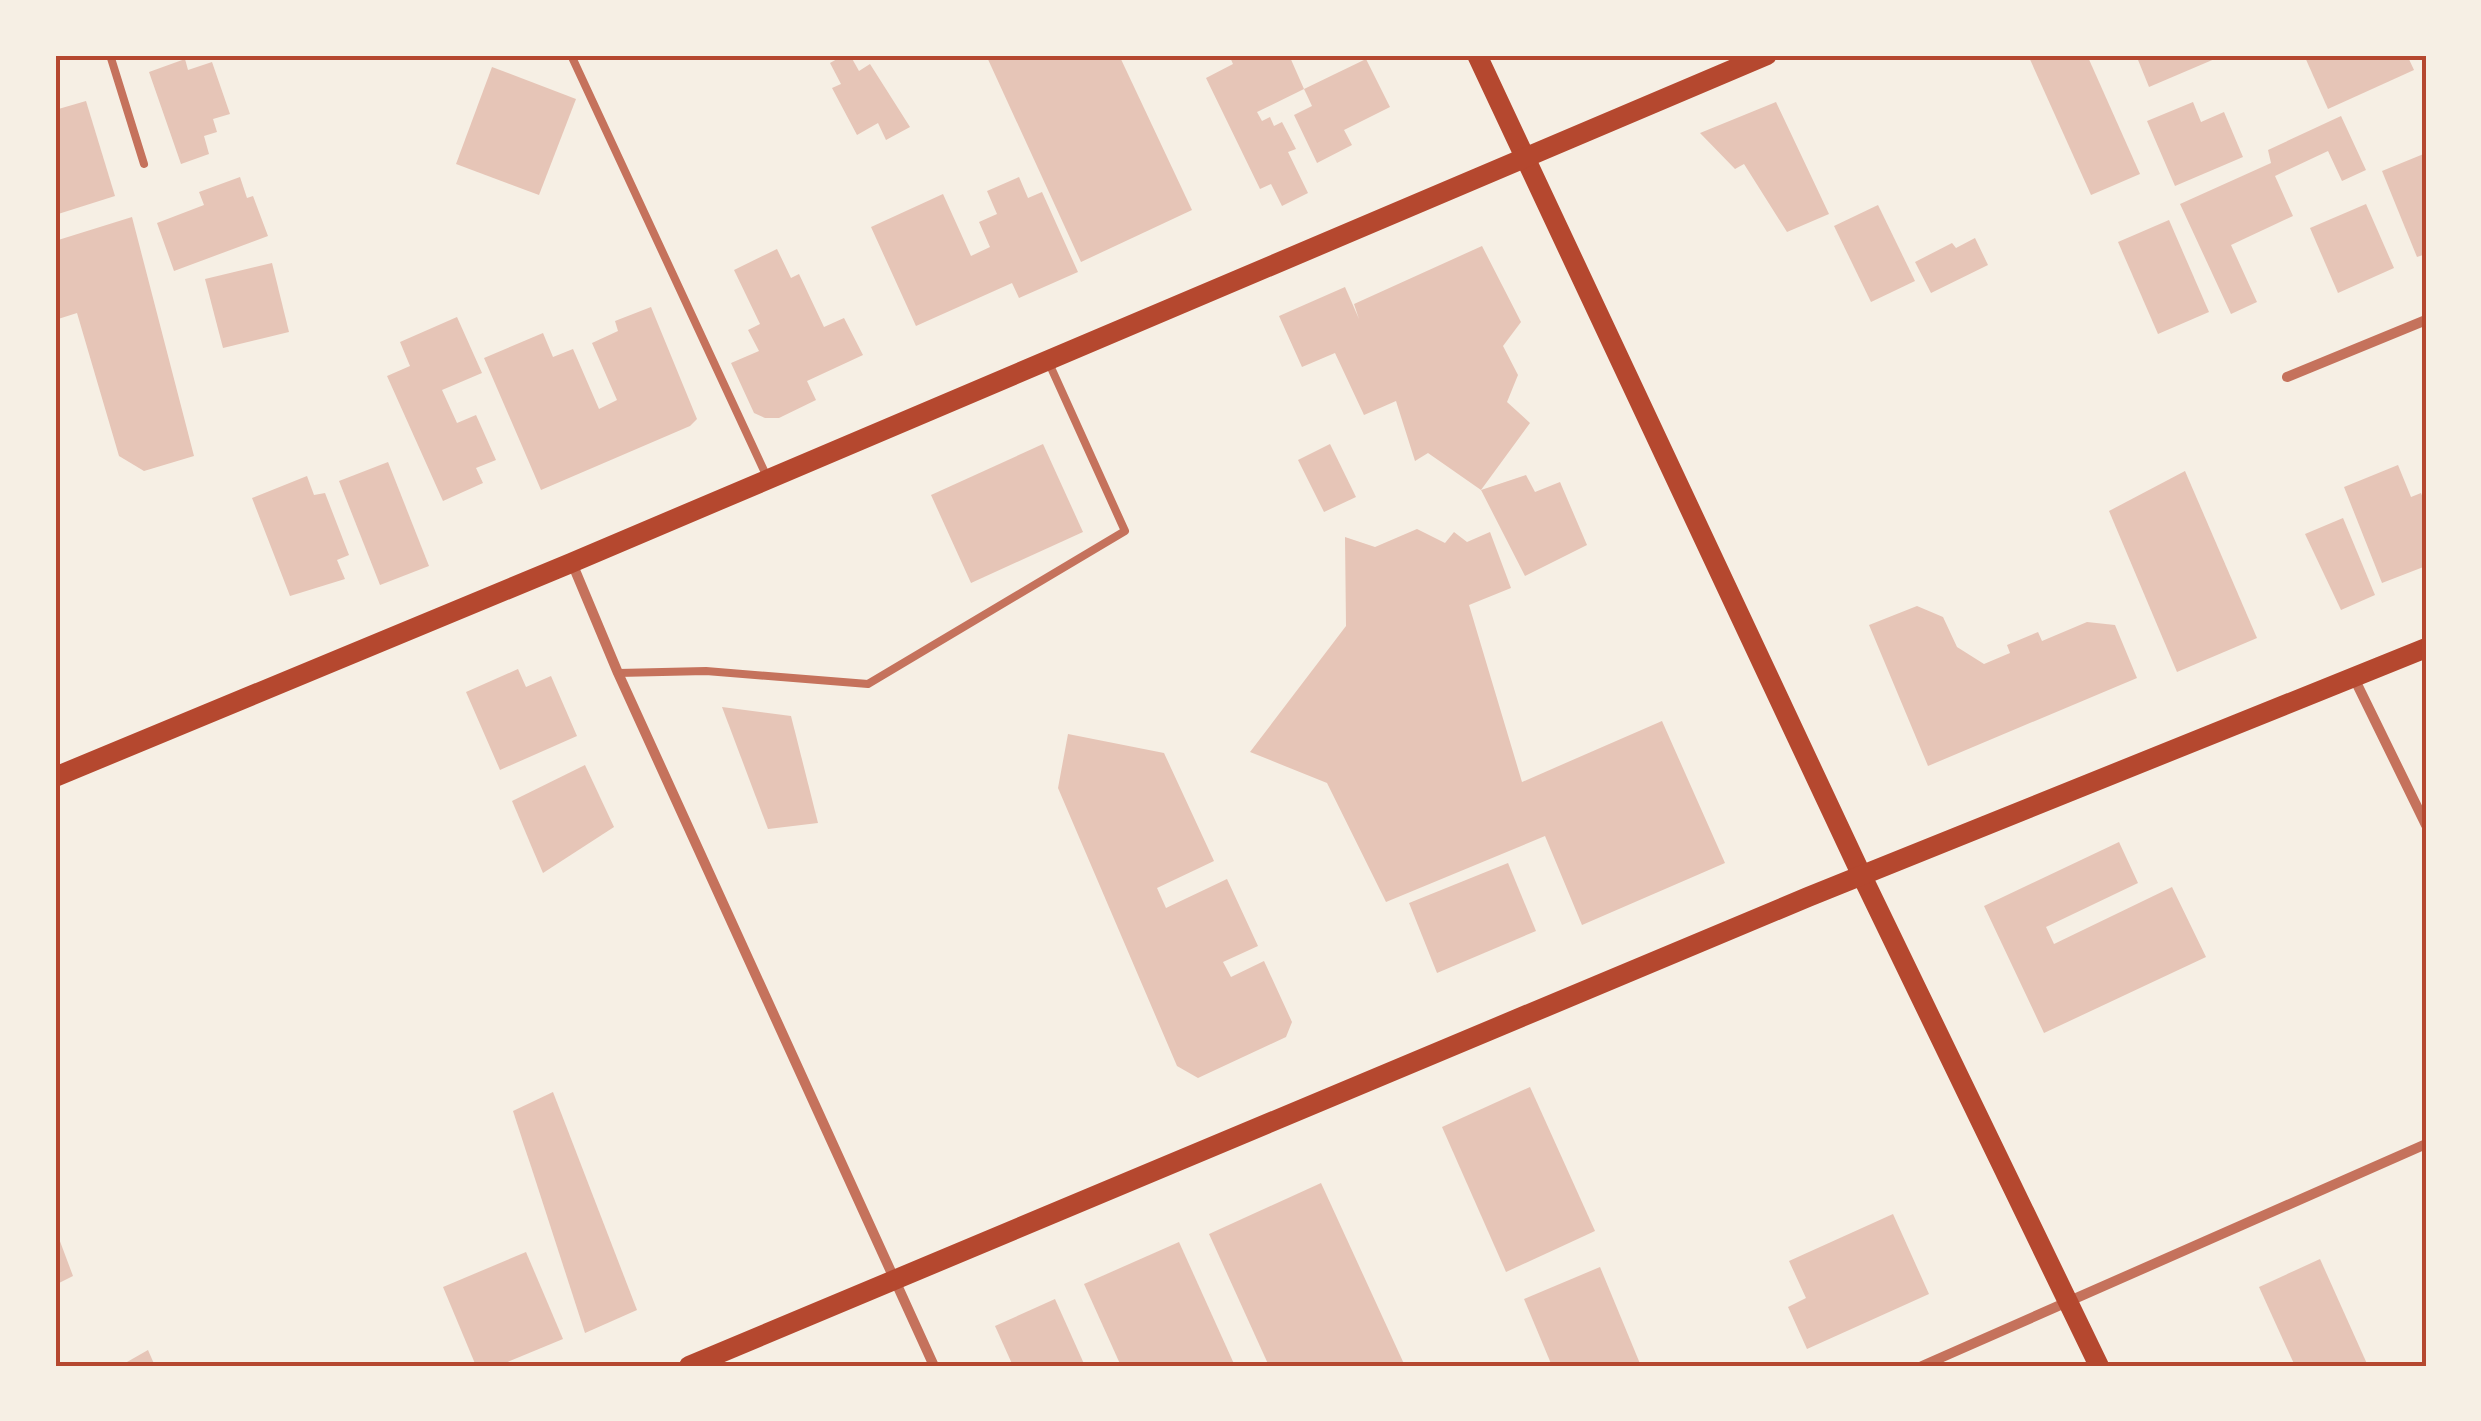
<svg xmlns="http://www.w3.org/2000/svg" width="2481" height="1421" font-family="Inter,sans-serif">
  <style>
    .building { fill: #e6c5b7 }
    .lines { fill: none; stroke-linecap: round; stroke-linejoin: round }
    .service { stroke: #c5725c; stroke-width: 8 }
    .minor { stroke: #c5725c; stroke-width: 10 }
    .secondary { stroke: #b5482f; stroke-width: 20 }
    .neatline { fill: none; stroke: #b5482f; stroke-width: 4 }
  </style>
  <rect width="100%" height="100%" fill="#f6efe4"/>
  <g class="building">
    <path d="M844,55H850L859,71L870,64L910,127L886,140L878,123L857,135L832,88L841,84L830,63Z"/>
    <path d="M986,55H1119L1192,210L1081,262Z"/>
    <path d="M1229,55H1289L1304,89L1366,59L1390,107L1344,130L1352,145L1317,163L1294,115L1312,106L1304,89L1257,112L1262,121L1270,117L1274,126L1282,122L1296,149L1288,152L1308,193L1282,206L1271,184L1260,189L1206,78L1233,64Z"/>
    <path d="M2028,55H2087L2140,174L2091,195Z"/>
    <path d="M2136,55H2224L2149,87Z"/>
    <path d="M2304,55H2407L2414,70L2328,109Z"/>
    <path d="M185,59L188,70L212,62L230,114L213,119L217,132L204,136L209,154L181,164L149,72Z"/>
    <path d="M492,67L576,99L539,195L456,164Z"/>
    <path d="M86,101L115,196L55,215V110Z"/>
    <path d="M1776,102L1829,214L1787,232L1744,164L1735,169L1700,133Z"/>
    <path d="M2193,102L2201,122L2224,112L2243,157L2175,186L2147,121Z"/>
    <path d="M2341,116L2366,170L2342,181L2328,151L2275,176L2293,216L2231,245L2257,302L2231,314L2180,204L2271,163L2268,150Z"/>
    <path d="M2426,153V254L2417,257L2382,171Z"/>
    <path d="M240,177L247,198L253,196L268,236L174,271L157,223L204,205L199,192Z"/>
    <path d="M1019,177L1028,198L1042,192L1078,272L1019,298L1012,283L916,326L871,227L943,194L971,256L990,247L979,222L997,214L987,191Z"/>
    <path d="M2366,204L2394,268L2338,293L2310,228Z"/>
    <path d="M1878,205L1915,281L1871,302L1834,226Z"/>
    <path d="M132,217L194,456L144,471L119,456L77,313L55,320V241Z"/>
    <path d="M2169,220L2209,312L2158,334L2118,242Z"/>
    <path d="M1975,238L1988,265L1931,293L1915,262L1952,243L1956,248Z"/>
    <path d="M1482,246L1521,322L1503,346L1518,375L1507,402L1530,423L1481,490L1428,453L1415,461L1396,401L1364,415L1335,353L1302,367L1279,316L1345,287L1359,319L1354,304Z"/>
    <path d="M777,249L791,278L799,274L824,327L844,318L863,355L807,381L816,400L779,418H765L754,413L731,363L759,351L748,330L760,324L734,270Z"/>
    <path d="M272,263L289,332L223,348L205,279Z"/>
    <path d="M651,307L697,419L690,426L541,490L484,358L543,333L553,357L573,349L599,409L617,400L592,343L618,331L615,321Z"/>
    <path d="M457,317L482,373L442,390L457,423L476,415L496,460L476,468L483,483L443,501L387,376L410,366L400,342Z"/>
    <path d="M1043,444L1083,532L971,583L931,495Z"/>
    <path d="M1330,444L1356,497L1324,512L1298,460Z"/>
    <path d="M388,462L429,566L380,585L339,481Z"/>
    <path d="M2398,465L2411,497L2421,493L2426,506V566L2382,583L2344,487Z"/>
    <path d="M2185,471L2257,638L2177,672L2109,511Z"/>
    <path d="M1526,475L1535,492L1560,482L1587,545L1525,576L1481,490Z"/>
    <path d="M307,476L314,495L325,493L349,555L337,560L345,579L290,596L252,498Z"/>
    <path d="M2343,518L2375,595L2341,610L2305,534Z"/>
    <path d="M1417,529L1445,543L1454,532L1467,542L1490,532L1511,588L1469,605L1522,782L1662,721L1725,863L1582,925L1545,836L1386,902L1327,783L1250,752L1346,626L1345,537L1375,547Z"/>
    <path d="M1917,606L1943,617L1957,647L1984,664L2010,653L2007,645L2038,632L2042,641L2087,622L2115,625L2137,678L1928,766L1869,625Z"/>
    <path d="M518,669L526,687L551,676L577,736L500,770L466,692Z"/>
    <path d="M722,707L791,716L818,823L768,829Z"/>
    <path d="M1068,734L1164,753L1214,861L1157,888L1166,908L1227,879L1258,946L1223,962L1231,977L1264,961L1292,1022L1286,1037L1198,1078L1177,1066L1058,788Z"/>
    <path d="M585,765L614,827L543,873L512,801Z"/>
    <path d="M2119,842L2138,883L2046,927L2054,944L2172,887L2206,957L2044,1033L1984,906Z"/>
    <path d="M1508,863L1536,931L1437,973L1409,903Z"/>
    <path d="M1530,1087L1595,1231L1506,1272L1442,1127Z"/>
    <path d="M553,1092L637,1310L585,1333L513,1111Z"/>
    <path d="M1321,1183L1405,1366H1269L1209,1234Z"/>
    <path d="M1893,1214L1929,1294L1807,1349L1788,1307L1806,1298L1789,1261Z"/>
    <path d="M55,1228L73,1276L55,1285Z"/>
    <path d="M1179,1242L1235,1366H1121L1084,1284Z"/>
    <path d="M526,1252L563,1339L498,1366H476L443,1287Z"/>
    <path d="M2320,1259L2368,1366H2295L2259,1287Z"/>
    <path d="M1600,1267L1641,1366H1552L1524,1299Z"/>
    <path d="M1055,1299L1085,1366H1013L995,1326Z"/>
    <path d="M148,1350L155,1366H120Z"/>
  </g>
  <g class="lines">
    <g class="service">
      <path d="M110,55L144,164"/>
      <path d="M571,55L767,477"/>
      <path d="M618,673L706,671L868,684L1125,531L1048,361"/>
    </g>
    <g class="minor">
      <path d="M2287,377L2426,320"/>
      <path d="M572,563L618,673L934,1366"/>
      <path d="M2354,678L2426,825"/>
      <path d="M1922,1366L2426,1144"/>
    </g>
    <g class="secondary">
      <path d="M1477,55L1862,876L2099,1366"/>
      <path d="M55,777L571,563L1767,55"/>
      <path d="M689,1366L1808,897L2426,648"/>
    </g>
  </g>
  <rect width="2481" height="1421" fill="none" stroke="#f6efe4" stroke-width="115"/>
  <rect x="58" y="58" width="2366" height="1306" class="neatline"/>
</svg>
